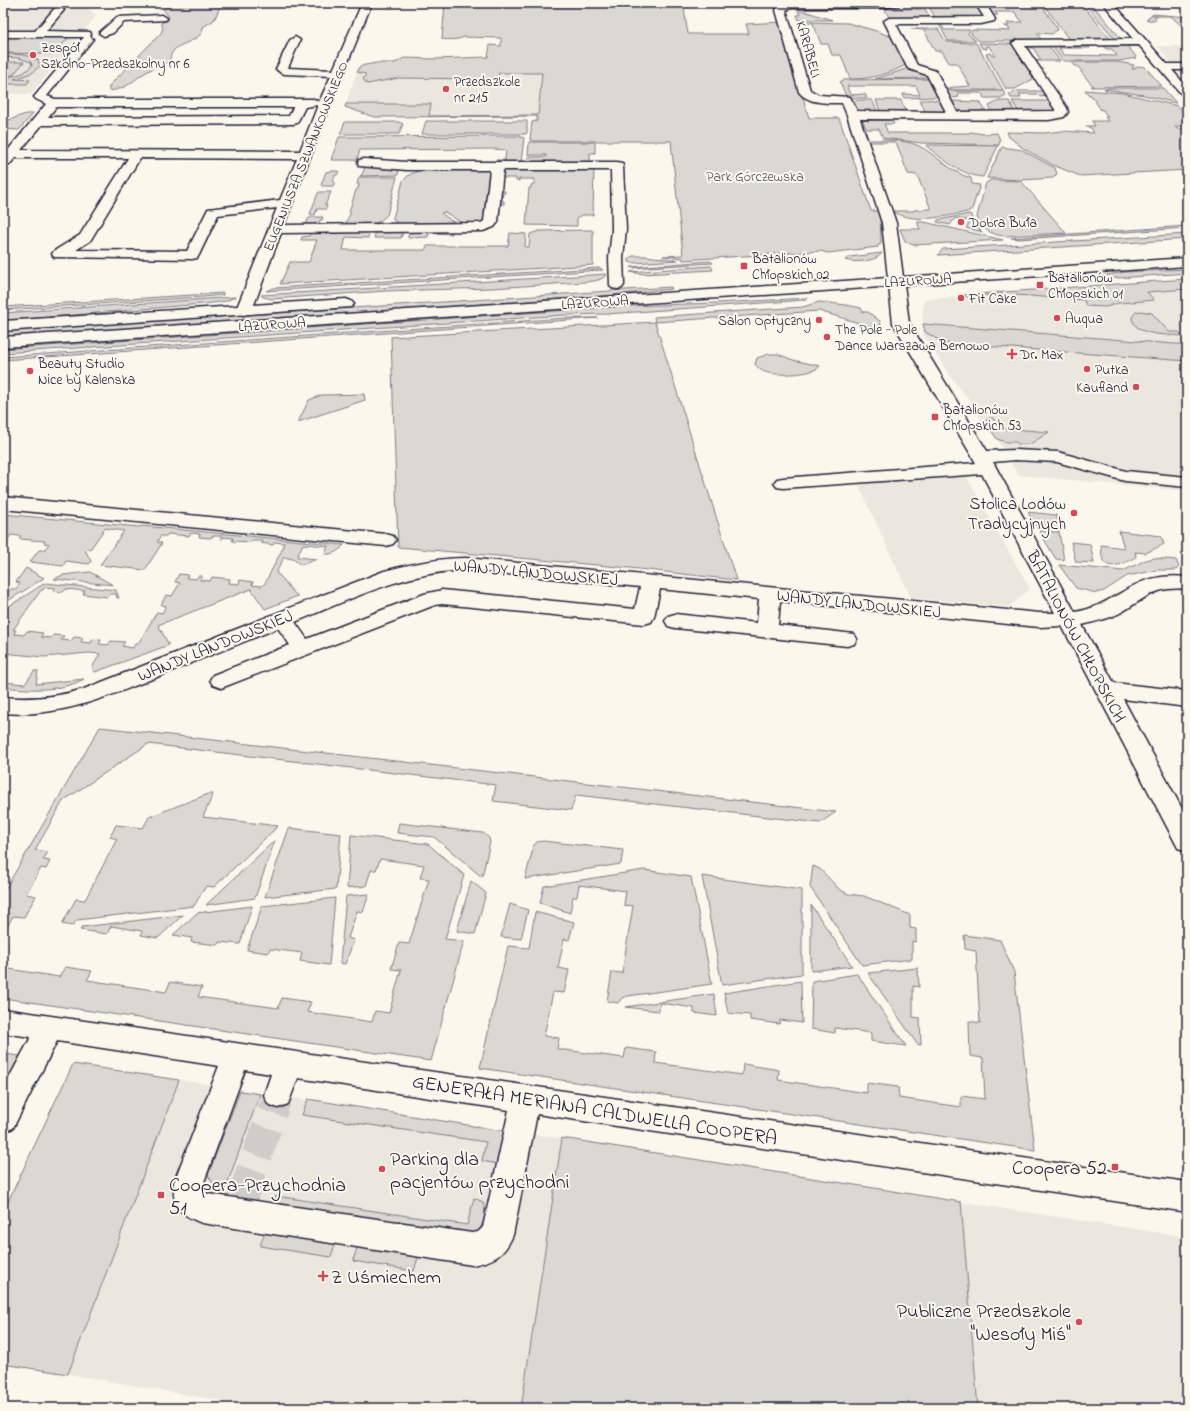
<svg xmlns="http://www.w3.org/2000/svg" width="1190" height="1411" font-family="'Indie Flower',sans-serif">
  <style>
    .built { fill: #ebe7df }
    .green { fill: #dbd8d3; stroke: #7e7d87 }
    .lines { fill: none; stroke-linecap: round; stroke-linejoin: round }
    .minor-tunnel { stroke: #d0ccc9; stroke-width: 30; stroke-dasharray: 30 15; stroke-linecap: butt }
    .minor-casing { stroke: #22223b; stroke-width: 3 }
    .major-casing { stroke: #22223b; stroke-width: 3 }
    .minor { fill: #fbf7ec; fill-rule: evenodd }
    .major { fill: #fbf7ec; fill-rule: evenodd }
    .poi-dot { fill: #d1495b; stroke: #fbf7ec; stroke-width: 1.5 }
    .labels { text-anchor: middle; stroke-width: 4; stroke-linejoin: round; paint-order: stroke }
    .far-poi-label { font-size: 14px; fill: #22223b; stroke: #fbf7ec; text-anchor: start }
    .far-street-label { font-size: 14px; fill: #22223b; stroke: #fbf7ec }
    .far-park-label { font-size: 14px; fill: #505061; stroke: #fbf7ec }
    .poi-label { font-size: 17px; fill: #22223b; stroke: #fbf7ec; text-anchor: end }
    .street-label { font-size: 17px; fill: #22223b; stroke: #fbf7ec }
    .near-street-label { font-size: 20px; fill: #22223b; stroke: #fbf7ec }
    .near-poi-label { font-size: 20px; fill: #22223b; stroke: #fbf7ec; text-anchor: start }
  </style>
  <rect width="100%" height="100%" fill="#fbf7ec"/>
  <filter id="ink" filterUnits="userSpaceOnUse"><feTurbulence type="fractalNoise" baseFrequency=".025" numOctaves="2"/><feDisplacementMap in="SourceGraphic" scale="8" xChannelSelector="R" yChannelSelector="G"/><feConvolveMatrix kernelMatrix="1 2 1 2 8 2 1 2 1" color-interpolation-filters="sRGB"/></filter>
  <g filter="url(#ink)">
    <g class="built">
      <path d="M3,3H84L96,16L31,94H3Z"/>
      <path d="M1157,46H1187V80L1170,61Z"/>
      <path d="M357,72H545L538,115L429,116L431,105H345Z"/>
      <path d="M1187,281V491L1018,475L997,439L980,418L969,400L950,376L923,334L925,332L923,324V303L928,299Z"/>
      <path d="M965,474L1030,589L1009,607L911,598L857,482Z"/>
      <path d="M179,1080L504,1131L562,1138L521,1408H263L68,1374Z"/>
      <path d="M961,1202L1187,1237V1408H978Z"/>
    </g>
    <g class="green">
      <path d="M176,3H231L221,5L214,20L203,27C204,40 182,42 174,50C171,53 170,58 169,62C162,65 155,67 148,71C134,79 128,89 109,91V86L161,33L163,28L161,23L168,20L169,17L163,9Z"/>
      <path d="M445,3H683L688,34H749L746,24L781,22L809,118H839L871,211H880L881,244L878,245V247L828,253L820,251L683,260V258L663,256L683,255L671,141H534L530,140L532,122L537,121V116L374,117L345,107L346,104H431L429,116L538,115L542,73H499L497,78L484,79L399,78L367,84L363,79L366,74L357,72L360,66L376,63H395L404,58L436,59L488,57L490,45L501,46V38L464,37C458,40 449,40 442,39Z"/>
      <path d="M927,3L974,4H977L987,17L957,20L955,17H953L954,19H936Z"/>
      <path d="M990,3H1040L1058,29L1052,34L1037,33L1042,41H979L971,34L972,30L1010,31L1008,27L1004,26H1009L1007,23L1022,22L1015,12H995L998,15H991L985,4Z"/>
      <path d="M1052,3H1081L1112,41H1070L1044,5H1053Z"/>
      <path d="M1084,3H1091L1123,41H1117Z"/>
      <path d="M884,9H925L931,19L891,18L889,17Z"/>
      <path d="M798,11H804L832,20H799L797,15H800Z"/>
      <path d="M1153,14L1187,17V31L1171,16H1154L1156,20H1146Z"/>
      <path d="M937,21L941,23L944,30H970L968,34L976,41H948Z"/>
      <path d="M803,22L848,23L873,30L895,38L908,64C888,74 873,79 850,79L841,55H832L828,44H821L813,23Z"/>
      <path d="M911,29H938L946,42L976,43L1003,90H943L942,88L970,86L957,63H949L942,51H935L924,30Z"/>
      <path d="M3,35L70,36L54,54L3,53Z"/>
      <path d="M979,43L1013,44L1035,78L1015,89H1006L986,54L990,53L992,56H995L989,46H986L987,49L982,48Z"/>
      <path d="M1087,43L1090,48H1059L1064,55L1117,56L1112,49H1106L1103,44L1125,43L1137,58L1118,61H1063L1051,45Z"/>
      <path d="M1047,44L1060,61H1032L1041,60L1033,48H1023L1024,45Z"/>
      <path d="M3,54C15,54 27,54 38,60L40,66L32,73L14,79L30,80L27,84H3V79L23,73L32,66L31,62L19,58L3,57Z"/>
      <path d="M6,62H24L13,75H3V65Z"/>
      <path d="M1072,62H1118L1134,65L1132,69H1134L1138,66L1145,67L1162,86L1091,87L1093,86L1081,72H1082L1078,66H1075Z"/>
      <path d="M909,68L915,71H924L931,78L875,79Z"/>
      <path d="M932,79L938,96L935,97L904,98L903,94L920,95L916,86H847L850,95L865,94L867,98H847L840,82L843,80Z"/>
      <path d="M1107,88H1163L1176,103L1144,95L1104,89Z"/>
      <path d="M1085,90L1123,93L1178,106L1187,116V126H1175L1177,129H1187V170L1080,176L1053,165L1023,148L1009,137L1007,132L1044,133L1062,131L1094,133L1091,128L1086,126H1095L1092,121H1108L1105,117H1108L1103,110H1101L1091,95H1089Z"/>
      <path d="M944,91H1003L1006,95L1000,98H984L982,93H957L959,97C953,99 948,96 944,91Z"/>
      <path d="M1017,91H1045L1047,96L1040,97L1037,94H1019L1021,98H1011L1009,95Z"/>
      <path d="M858,100H872L878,113L856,111L852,102Z"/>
      <path d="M876,100H901L907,114H881Z"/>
      <path d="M920,100C933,100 941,97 948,111L945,113H926Z"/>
      <path d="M952,101L980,102L987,113H959L956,111Z"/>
      <path d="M999,101H1009L1016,114L993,113L989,106Z"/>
      <path d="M1012,101H1048L1052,103L1057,109L1055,112L1020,114Z"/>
      <path d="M26,114H33L19,130L3,129V122Z"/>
      <path d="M891,117L894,124H884L888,133H969L970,132L984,134L997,133L1000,140L999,145L922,143L883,138L879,129H866L862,118Z"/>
      <path d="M426,121H527V133L525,134H422Z"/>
      <path d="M345,122H399L403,124L399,134H340Z"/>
      <path d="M518,136L524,138L521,163L495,164L496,160H505L506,150L494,149L360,150L357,160H331L339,137Z"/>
      <path d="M870,140C886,140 904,139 919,146C937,155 951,173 971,178L972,184L980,185L972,209L967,212C942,217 915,224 891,211H914V210L931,209L917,175L908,174L896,142H870Z"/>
      <path d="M529,142H595V153H590V163L527,162L528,157H546V155H528Z"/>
      <path d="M927,145L998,146L983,177C961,175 943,159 926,146Z"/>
      <path d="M1002,147L1022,150L1055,168L1057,174L1053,178L1022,180L987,178Z"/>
      <path d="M365,166L399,169L398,175L360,176L363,173Z"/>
      <path d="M594,167L593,215H583L577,218V226L526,225L529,188H531V185L534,184V179H519V181H516V178H502L501,190L505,191V193H503L502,201H504V204H495L501,170Z"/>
      <path d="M488,168L493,170L486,222L468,227L445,212L441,213L460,227L404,226L393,220V218L403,181L409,175L422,169L434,171L435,170Z"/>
      <path d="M330,171H339L337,175H335L333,182H335L333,186H322L321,185L326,172Z"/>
      <path d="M359,177H397L387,215L380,221L369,226L306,225L308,219L312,217H323L322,220H320L319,224H345L351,212H349L356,190L358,189L359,184H357Z"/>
      <path d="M991,180L1021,181L1066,233L1005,236C992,235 980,229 977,216L986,183Z"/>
      <path d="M320,192H331L325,205H327L326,209H317L315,215L310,214L318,193Z"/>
      <path d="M969,214L971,215L973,223L982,232L966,228L970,221L955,218L950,225L937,222L938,220Z"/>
      <path d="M917,222H924L1003,240L913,245L905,241L900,229H920Z"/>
      <path d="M1187,226V228L1020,239L1011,238Z"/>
      <path d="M452,230V234L429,233L428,237L408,238L409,231Z"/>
      <path d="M591,230L593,231V265L280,284L290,262H309L317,240H301L302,237L309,236L311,231H370L368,238L346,237L343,250H425L427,246H508L510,233L526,234L525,247H529L530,234L539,231Z"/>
      <path d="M376,231H403L401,238H374Z"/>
      <path d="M1187,234V239L938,255L943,249Z"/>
      <path d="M882,253C876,262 854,263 845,260L850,257Z"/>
      <path d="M633,256H646L678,260L633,263L629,262V258Z"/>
      <path d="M710,261L713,263L632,268L631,267Z"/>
      <path d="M711,266L713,270L643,274L630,272Z"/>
      <path d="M600,268L603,270L266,291L273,288Z"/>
      <path d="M1187,269V273L1103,279L1100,276L1126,272Z"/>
      <path d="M607,274C602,281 593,281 585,282L492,288L385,291L272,299L263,297L261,295Z"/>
      <path d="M1187,279V289L1147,292L1154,300L1119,303L1106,307L1086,306L1084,300L1016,295L1017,301L1004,300L1002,294L964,297L963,295Z"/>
      <path d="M671,287L672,289L603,296L3,337V331Z"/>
      <path d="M223,293V295L202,297L3,310V307Z"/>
      <path d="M235,297L226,301L213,303L3,321V313Z"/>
      <path d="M808,298L803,300L791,301L607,314L565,315L3,353V349L628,306L717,303Z"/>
      <path d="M819,302C831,303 849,305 861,308L863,312H868L880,321L882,330L819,311L655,322L736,580L630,568L398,547L391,337L655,322L654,317L803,307Z"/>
      <path d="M1140,311L1152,313L1169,332H1179L1182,336C1167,334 1134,337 1132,317L1136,312Z"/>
      <path d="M566,318H598L3,360V357Z"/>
      <path d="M923,324L1187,345V361L944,343L925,332Z"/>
      <path d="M769,354H778L793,360L820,366C814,375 775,376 765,372C760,370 758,368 755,364L757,358Z"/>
      <path d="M364,394L365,400L298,422L309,400L322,395Z"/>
      <path d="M990,418H993L999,428L1049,432L1030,444H1018L1016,442H1006L997,439L985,421Z"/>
      <path d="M1028,512L1056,515L1059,528L1035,525Z"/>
      <path d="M3,514L139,527L142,526L344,545C339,551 332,555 325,554L328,546L303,544L297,557L317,559L301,565L293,559L284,557L276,573C286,579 289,591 298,596L265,609L251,589L158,625L169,645L95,672L93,670V666L100,654L89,653L44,657L3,653V610L45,583L116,590L119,598H117L116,594H109L107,597L83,594L85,591L66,589L63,592L53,591L55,588L45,587L43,590H41L13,630H16L14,634L24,635L27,631L43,633L41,637L51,638L53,635L64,636L61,640L71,641L74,637L83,638L81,642L91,643L93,639L101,640L99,644L108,645L111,641L125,642L122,646L133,648L135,644H138L157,612L162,613L166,606L161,605L166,595L172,596L180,583L175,582L179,574L188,575L186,578L196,579L198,576H202L200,580L210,581L212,577L230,579L229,583L239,584L240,580L253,582L252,585L262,586L265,583L284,546H283L284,543L275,542L273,545L261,543L262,540H252L251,542L232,541L233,538L224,537L222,539H221L222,536H213L211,538L199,537L200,534L191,533L189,536L168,534L166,536H161L157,542L162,543L145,570L100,565L124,531L105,528L91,548L85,550L91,561L89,564L66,561L63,566L30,562L39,550H44L49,544L44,543L45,541L19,539L21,536L11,535L9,538L3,537Z"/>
      <path d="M1039,531L1059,532L1064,560L1056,559Z"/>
      <path d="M1119,531L1161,536L1164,544L1146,553L1135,552L1136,557C1128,561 1110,572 1104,561C1101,557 1102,550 1101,545L1124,548Z"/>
      <path d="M1071,542L1090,544L1094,563L1076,562Z"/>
      <path d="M1154,558L1176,560L1179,567L1176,570H1158L1127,576L1104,591L1096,593L1076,588L1059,565L1123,571L1146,560Z"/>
      <path d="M26,568L44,578L3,604V591L8,592L11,589H16L20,583L16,582Z"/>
      <path d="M90,572L113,585L54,579L63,575Z"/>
      <path d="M34,671H38L36,684L84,679C60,692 30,690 3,687V682L25,684Z"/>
      <path d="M100,727L743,801L836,812L820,823L576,795L571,810L493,801L496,785L148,744L63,801L35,850L48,852L43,860L50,861L46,869L41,868L26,894L36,896L24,917L13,916L3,934V893Z"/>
      <path d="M208,794H213L203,817L278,826L214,887L206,886L194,906L77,920L72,926L62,924L76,899L85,900L117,839L110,837L116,825L143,828L149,817Z"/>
      <path d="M399,823L483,833L489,838L490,842L482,877L434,837L397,833Z"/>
      <path d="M289,828L341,834L336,889L265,897Z"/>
      <path d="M351,835L428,844L464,875L445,939L464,941L431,1061L3,998V968L59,977L65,967L92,971L87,980L166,992L170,982L202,987L198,997L278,1008L282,998L311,1002L307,1012L372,1022L375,1011L389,1013L401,970L391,969L399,943L409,944L429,879L420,878L424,865L380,859L376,870H371L366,886L347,888Z"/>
      <path d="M275,840L255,898L206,905Z"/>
      <path d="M543,841L623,850L621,864L525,879L534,845L537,842Z"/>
      <path d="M813,866L820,869L839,889L848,894L864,896L910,915V928L916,929V942L912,941V959L862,965L810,887Z"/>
      <path d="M644,870L691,877L712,984L628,996L622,998L618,1003L607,1001L612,972L622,973L633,906L624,905L626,891L579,885L577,897H573L570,913L540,903L544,886Z"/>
      <path d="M702,876L802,890V974L722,985Z"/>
      <path d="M471,881L486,893L475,934L457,931Z"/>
      <path d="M369,894L363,912L357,911L348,938L354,940L345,964L340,963L346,896Z"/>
      <path d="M335,898L329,965L300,961L302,953L270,949L268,953L247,950L262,906Z"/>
      <path d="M510,904L528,910L521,939L501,937Z"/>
      <path d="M811,905L852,966L811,971Z"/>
      <path d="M252,906L240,944L219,942L218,945L191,942L192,938L173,935L197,913Z"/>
      <path d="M535,912L574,922L569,940L564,939L558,968L569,970L564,993L553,992L544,1036L559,1038L557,1049L624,1058L626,1048L656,1052L655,1063L742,1075L743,1064L779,1070L778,1080L867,1093V1083L898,1087L899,1098L961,1107V1096L985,1099L983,1058L970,1056L969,1021L980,1023L976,951L965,949L964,935L1000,940L1014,972L1035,1150L480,1068L508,946L529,948Z"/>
      <path d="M183,915L158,938L141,935L142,931L111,926L107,934L80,930L82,927Z"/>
      <path d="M918,968L919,987L913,986V1017L920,1018L921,1045L917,1044L868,973Z"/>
      <path d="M857,974L906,1046L871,1041V1033L835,1028V1033L811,1029L812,981Z"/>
      <path d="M801,981L802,1023L780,1020L779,1024L750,1020V1015L728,1013L724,993Z"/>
      <path d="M714,994L717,1016L694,1013V1008L660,1003L659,1011L625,1007Z"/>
      <path d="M3,1054L21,1056L3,1092Z"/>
      <path d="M73,1064L179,1080L68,1374L3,1364V1212Z"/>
      <path d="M240,1091L260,1094L222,1198L208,1175Z"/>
      <path d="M308,1099L504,1131L498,1164L482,1161L486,1142L302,1115Z"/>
      <path d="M562,1138L961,1202L978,1408H521Z"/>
      <path d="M276,1196L467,1225L474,1198L483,1202C487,1215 484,1223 477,1233L466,1235L272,1206Z"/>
      <path d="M266,1229L336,1240L331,1257L260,1246Z"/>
      <path d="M358,1245L419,1254L414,1271L353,1261Z"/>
    </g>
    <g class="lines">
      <path class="minor-tunnel" d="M242,1198L278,1095"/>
      <g class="minor-casing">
        <g id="minor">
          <path d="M362,3H372L331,103L284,225L481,223L484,221L490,170H407L359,166L358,163L359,160L364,159L407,162H617L622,163L623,166L626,229L623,258L624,285L622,288L617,289L612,288L610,285L609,258L612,229L611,170H503L498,222L494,227L483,231L281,233L252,310L249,313L244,315L239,313L236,310L277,208L218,215L199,255L197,258L192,259L54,257L52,254L54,251L80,235L128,158H15L10,164H3V156L46,104L36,99L34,97L84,37H3V31H35L55,8L59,7L64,10L46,31L90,32L91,34L90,36L93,39L47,96L55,99H314L319,102L331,76L285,74L281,73L276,69L290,40L295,37L300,40L288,68L333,70ZM318,105L300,151L21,150L42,125L293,124L297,123L305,107ZM56,107H293L289,116L48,117ZM140,158L297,159L280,200L208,209L187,251L76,250L90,241Z"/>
          <path d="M787,3H900L899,5L881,8H792L786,10L810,90L819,95L850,97L857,111L946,112L927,75L909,69L907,67L884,21L889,18L984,17L975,3H985L995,19L994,21L981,24H896L917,65L936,71L957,112L1056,111L1012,43L1017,40L1133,39L1103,3H1113L1167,64H1187V70H1172L1187,87V97L1183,96L1139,45L1025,46L1067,108L1068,112L1064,117L1049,120L860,119L896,223L909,323L987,451L1015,450L1058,452L1126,471L1187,477V487L1125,481L1057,462L1015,460L993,462L1075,612C1100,608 1112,597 1133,586C1150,577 1168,575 1187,577V589C1152,586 1146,599 1118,614C1107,619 1094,622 1082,625L1114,683L1187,691V707L1123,699L1187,818V851L1178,848L1062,626L1039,627L780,601L778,625L854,634L857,639L854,644L847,646L675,628L668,626L665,621L668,616L675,614L757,623L759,599L660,589L654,617L651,622L644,624L442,604L435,605L221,688L213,685L210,680L213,675L290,645L278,628C239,644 200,659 162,675C110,696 60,718 3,713V697C31,700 57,697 84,689L384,571C411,564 438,558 466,558L1039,613H1055L982,474L783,488L777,487L774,483L777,479L783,478L976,463L893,323L882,223L847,115L842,103C828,103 808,104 799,92L776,10L778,6ZM466,570L640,587L635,609L442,590L424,594L307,639L295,622C351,599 405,572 466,570Z"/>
          <path d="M162,15L167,18L166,20L124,22L113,33L104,36L99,33L117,17Z"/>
          <path d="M3,497L386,534L393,536L396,540L393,544L386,546L3,509Z"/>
          <path d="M3,1009L1187,1182V1212L537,1114L513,1235C504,1256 494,1261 472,1265L202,1223C179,1214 172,1207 174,1182L219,1066L57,1041L13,1128L3,1132V1089L31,1037L3,1033ZM245,1070L271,1074L264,1095L268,1104L278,1108L288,1104L298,1078L509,1110L483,1227L478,1232L472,1233L208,1194L204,1190V1182Z"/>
        </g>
      </g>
      <g class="major-casing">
        <g id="major">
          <path d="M1187,258V266L3,347V337Z"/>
          <path d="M346,299L351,301L354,304L351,307L3,331V321Z"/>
        </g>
      </g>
      <use href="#minor" class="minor"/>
      <use href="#major" class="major"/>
    </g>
  </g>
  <g class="poi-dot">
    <circle cx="33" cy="55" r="4"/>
    <circle cx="446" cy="89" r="4"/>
    <circle cx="961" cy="222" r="4"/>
    <rect x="740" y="262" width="8" height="8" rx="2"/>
    <rect x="1036" y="281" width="8" height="8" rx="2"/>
    <circle cx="961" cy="298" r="4"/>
    <circle cx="1057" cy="318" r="4"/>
    <circle cx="819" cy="320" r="4"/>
    <circle cx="827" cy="337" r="4"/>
    <path d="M1010 348h4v4h4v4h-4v4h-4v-4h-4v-4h4z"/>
    <circle cx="1087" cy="369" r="4"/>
    <circle cx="30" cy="371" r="4"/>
    <circle cx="1136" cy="387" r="4"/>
    <rect x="931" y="413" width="8" height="8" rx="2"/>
    <circle cx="1074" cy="513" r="4"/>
    <rect x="1111" y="1163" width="8" height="8" rx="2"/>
    <circle cx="382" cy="1169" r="4"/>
    <rect x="157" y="1191" width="8" height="8" rx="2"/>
    <path d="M321 1270h4v4h4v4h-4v4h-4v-4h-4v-4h4z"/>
    <circle cx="1079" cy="1322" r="4"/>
  </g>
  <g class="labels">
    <g class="far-poi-label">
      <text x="41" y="52">Zespół<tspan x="41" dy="16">Szkolno-Przedszkolny nr 6</tspan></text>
      <text x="454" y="86">Przedszkole<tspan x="454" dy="16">nr 215</tspan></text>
      <text x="969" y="227">Dobra Buła</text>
      <text x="752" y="263">Batalionów<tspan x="752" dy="16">Chłopskich 02</tspan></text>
      <text x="1048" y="282">Batalionów<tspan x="1048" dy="16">Chłopskich 01</tspan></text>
      <text x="969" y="303">Fit Cake</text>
      <text x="1065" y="323">Auqua</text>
      <text x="811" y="325" text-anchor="end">Salon Optyczny</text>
      <text x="835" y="334">The Pole - Pole<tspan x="835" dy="16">Dance Warszawa Bemowo</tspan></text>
      <text x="1020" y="359">Dr. Max</text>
      <text x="38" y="368">Beauty Studio<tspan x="38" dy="16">Nice by Kalenska</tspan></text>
      <text x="1095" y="374">Putka</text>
      <text x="1128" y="392" text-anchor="end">Kaufland</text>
      <text x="943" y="414">Batalionów<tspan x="943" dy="16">Chłopskich 53</tspan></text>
    </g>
    <g class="far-street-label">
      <text transform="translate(809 49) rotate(74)" y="5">KARABELI</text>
      <text transform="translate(305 156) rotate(-68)" y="5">EUGENIUSZA SZWANKOWSKIEGO</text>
      <text transform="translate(918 280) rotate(-4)" y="5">LAZUROWA</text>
      <text transform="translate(595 302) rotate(-4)" y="5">LAZUROWA</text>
      <text transform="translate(272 324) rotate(-4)" y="5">LAZUROWA</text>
    </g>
    <g class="far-park-label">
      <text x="755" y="181">Park Górczewska</text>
    </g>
    <g class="poi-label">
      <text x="1066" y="509">Stolica Lodów<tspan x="1066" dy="20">Tradycyjnych</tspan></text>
    </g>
    <g class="street-label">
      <text transform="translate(536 572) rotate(5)" y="6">WANDY LANDOWSKIEJ</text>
      <text transform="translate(859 603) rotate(6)" y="6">WANDY LANDOWSKIEJ</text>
      <text transform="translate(1077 636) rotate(62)" y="6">BATALIONÓW CHŁOPSKICH</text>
      <text transform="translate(215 645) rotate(-22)" y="6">WANDY LANDOWSKIEJ</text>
    </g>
    <g class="near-street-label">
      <text transform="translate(595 1109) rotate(9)" y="7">GENERAŁA MERIANA CALDWELLA COOPERA</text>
    </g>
    <g class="near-poi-label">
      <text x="390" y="1165">Parking dla<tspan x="390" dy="23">pacjentów przychodni</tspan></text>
      <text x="1107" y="1174" text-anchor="end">Coopera 52</text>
      <text x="169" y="1191">Coopera-Przychodnia<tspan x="169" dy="23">51</tspan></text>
      <text x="331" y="1283">Z Uśmiechem</text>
      <text x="1071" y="1317" text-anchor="end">Publiczne Przedszkole<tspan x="1071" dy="23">"Wesoły Miś"</tspan></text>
    </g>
  </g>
  <rect width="1190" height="1411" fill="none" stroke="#fbf7ec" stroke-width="16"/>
  <rect x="8" y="8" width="1174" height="1395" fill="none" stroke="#22223b" stroke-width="1.5" filter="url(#ink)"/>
</svg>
